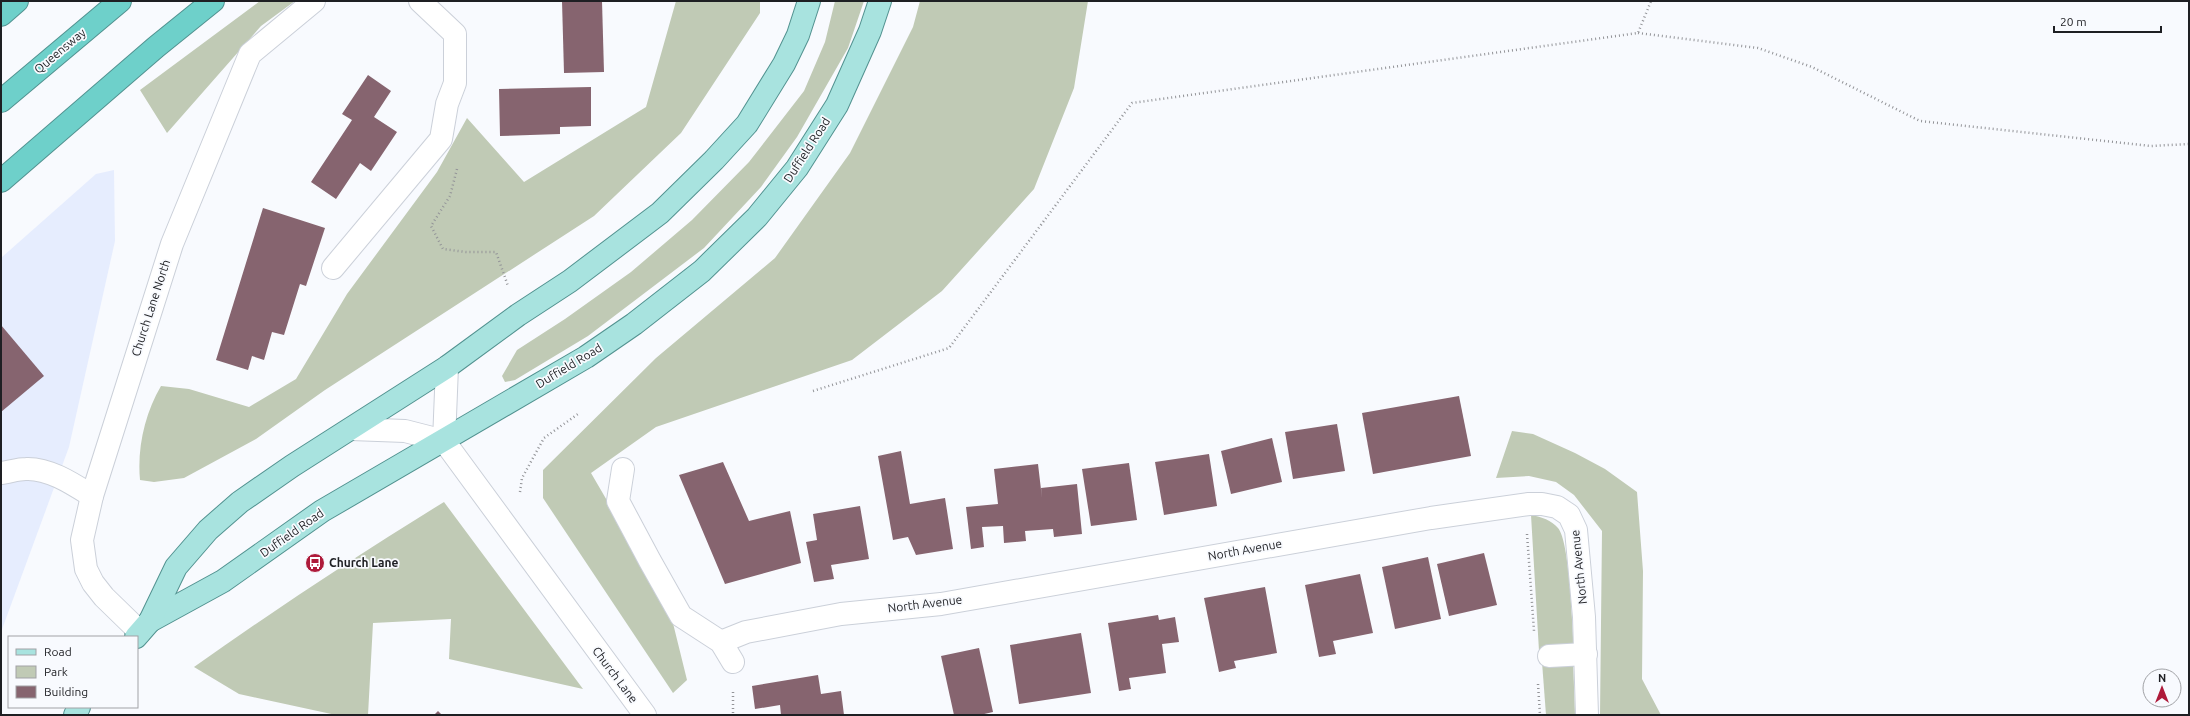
<svg xmlns="http://www.w3.org/2000/svg" width="2190" height="716" font-family="Ubuntu,sans-serif">
  <style>
    .built { fill: #e6edfe }
    .green { fill: #c0cab5 }
    .building { fill: #86646f }
    .lines { fill: none; stroke-linecap: round; stroke-linejoin: round }
    .minor-casing { stroke: #cbd0d9; stroke-width: 24 }
    .major-casing { stroke: #529290; stroke-width: 24 }
    .highway-casing { stroke: #529290; stroke-width: 24 }
    .path { stroke: #939498; stroke-width: 2.5; stroke-dasharray: 1 3; stroke-linecap: butt }
    .minor { stroke: #fff; stroke-width: 22 }
    .major { stroke: #a8e3df; stroke-width: 22 }
    .highway { stroke: #6ed0ca; stroke-width: 22 }
    .labels { text-anchor: middle; stroke-width: 3.5; stroke-linejoin: round; paint-order: stroke }
    .street-label { font-size: 12px; fill: #1e1f23; stroke: #f8fafe }
    .poi-label { font-size: 12px; font-weight: bold; fill: #1e1f23; stroke: #f8fafe; text-anchor: start }
  </style>
  <rect width="100%" height="100%" fill="#f8fafe"/>
  <path class="built" d="M114,170L115,241L69,447L1,632V258L96,174Z"/>
  <g class="green">
    <path d="M260,1H295L261,26L167,133L140,90Z"/>
    <path d="M676,1H760V13L681,133L594,216L325,390L256,439L184,478L154,482L140,480C137,448 145,413 161,386L189,389L249,407L296,379L347,294L437,172L467,118L524,182L646,107Z"/>
    <path d="M835,1H864L848,48L797,137L761,187L704,248L588,336L515,380L505,382L502,376L517,350L565,319L631,272L692,220L749,162L804,91L825,42Z"/>
    <path d="M920,1H1088L1074,88L1034,189L942,291L852,360L656,427L591,473L669,607L687,680L673,693L543,498V470L656,358L775,258L850,153L913,27Z"/>
    <path d="M1512,431L1533,434L1575,453L1605,469L1637,492L1643,571L1642,679L1661,715H1600L1602,531L1574,495L1556,482L1529,476L1496,478Z"/>
    <path d="M444,502L583,689L449,659L451,619L373,623L368,715H336L239,694L194,667C276,609 359,554 444,502Z"/>
    <path d="M1531,515C1542,517 1551,520 1558,528C1570,542 1572,627 1574,649L1539,651Z"/>
    <path d="M1573,659L1575,715H1546L1542,662Z"/>
  </g>
  <g class="building">
    <path d="M562,1H602L604,72L564,73Z"/>
    <path d="M368,75L391,91L374,117L397,132L371,171L360,163L336,199L311,182L352,120L342,114Z"/>
    <path d="M591,87V126L560,127V134L500,136L499,89Z"/>
    <path d="M263,208L325,228L306,286L300,284L284,335L272,332L264,360L252,356L248,370L216,360Z"/>
    <path d="M1,325L44,376L1,412Z"/>
    <path d="M1459,396L1471,456L1373,474L1362,413Z"/>
    <path d="M1337,424L1345,471L1293,479L1285,432Z"/>
    <path d="M1272,438L1282,482L1231,494L1221,451Z"/>
    <path d="M901,451L910,504L945,498L953,549L916,555L908,537L893,540L878,456Z"/>
    <path d="M1209,454L1217,506L1164,515L1155,462Z"/>
    <path d="M723,462L749,521L790,511L801,563L725,584L679,475Z"/>
    <path d="M1129,463L1137,520L1091,526L1082,469Z"/>
    <path d="M1038,464L1042,498L1041,488L1077,484L1082,534L1054,537L1053,529L1025,531L1026,541L1004,543L1003,526L982,527L984,547L971,549L966,507L998,504L994,469Z"/>
    <path d="M860,506L869,559L831,565L834,579L814,582L806,542L817,540L813,514Z"/>
    <path d="M1484,553L1497,605L1449,616L1437,564Z"/>
    <path d="M1428,557L1441,619L1395,629L1382,567Z"/>
    <path d="M1360,574L1373,633L1333,641L1336,654L1319,657L1305,585Z"/>
    <path d="M1265,587L1277,653L1234,661L1236,668L1219,672L1204,598Z"/>
    <path d="M1158,615L1159,620L1175,617L1179,642L1162,644L1166,673L1129,678L1131,689L1119,691L1108,623Z"/>
    <path d="M1081,633L1091,693L1019,704L1010,645Z"/>
    <path d="M979,648L993,712L980,715H954L941,656Z"/>
    <path d="M818,675L821,694L841,691L844,715H781L780,705L755,709L752,686Z"/>
    <path d="M438,711L442,715H434Z"/>
  </g>
  <g class="lines">
    <g class="minor-casing">
      <g id="minor">
        <path d="M333,268L441,139L447,104L455,83V34L420,1"/>
        <path d="M351,429L405,431L444,441"/>
        <path d="M444,441L645,715"/>
        <path d="M444,441L447,367"/>
        <path d="M623,469L618,501L650,561L681,616L721,642L733,662"/>
        <path d="M1,473C9,472 18,469 26,469C49,468 73,484 92,496"/>
        <path d="M140,632L104,597L93,583L86,569L82,540L92,496L172,244L250,54L314,1"/>
        <path d="M721,642L746,632L841,614L941,604L1431,518L1529,504H1542L1557,507L1569,515L1576,530L1584,617L1587,715"/>
        <path d="M1549,656L1586,654"/>
      </g>
    </g>
    <g class="major-casing">
      <g id="major">
        <path d="M150,621L223,581L322,511L586,357L634,324L702,271L757,217L797,168L837,105L870,31L880,1"/>
        <path d="M136,637L150,621L176,567L208,530L240,502L292,466L447,367L518,315L570,281L660,213L714,160L747,124L784,64L798,35L809,1"/>
        <path d="M75,715L79,707"/>
      </g>
    </g>
    <g class="highway-casing">
      <g id="highway">
        <path d="M1,15L17,1"/>
        <path d="M1,101L120,1"/>
        <path d="M1,181L156,47L213,1"/>
      </g>
    </g>
    <g class="path">
      <path d="M1638,33L1758,48L1812,67L1920,121L2151,146L2189,144"/>
      <path d="M457,169L450,196L431,226L443,249L466,252H496L508,286"/>
      <path d="M813,391L949,348L1132,103L1638,33L1651,1"/>
      <path d="M520,492L522,478L544,438L578,414"/>
      <path d="M1527,534L1534,631"/>
      <path d="M1538,684L1540,715"/>
      <path d="M733,692V715"/>
    </g>
    <use href="#minor" class="minor"/>
    <use href="#major" class="major"/>
    <use href="#highway" class="highway"/>
  </g>
  <defs>
    <g id="bus-disc" transform="scale(1)"><circle r="9.5" fill="#ae1a3a" stroke="#f8fafe"/><path d="M-5-6H5V4H4V6H2V4H-2V6H-4V4H-5ZM-3.5-4V0h7V-4ZM-3.5 1.2v1.5H-2V1.2ZM2 1.2v1.5H3.5V1.2Z" fill="#fff"/></g>
  </defs>
  <g fill-rule="evenodd">
    <use href="#bus-disc" x="315" y="563"/>
  </g>
  <g class="labels">
    <g class="street-label">
      <text transform="translate(60 51) rotate(-40)" y="4">Queensway</text>
      <text transform="translate(807 150) rotate(-57)" y="4">Duffield Road</text>
      <text transform="translate(151 308) rotate(-72)" y="4">Church Lane North</text>
      <text transform="translate(569 366) rotate(-31)" y="4">Duffield Road</text>
      <text transform="translate(292 533) rotate(-35)" y="4">Duffield Road</text>
      <text transform="translate(1245 550) rotate(-10)" y="4">North Avenue</text>
      <text transform="translate(1579 567) rotate(-96)" y="4">North Avenue</text>
      <text transform="translate(925 604) rotate(-7)" y="4">North Avenue</text>
      <text transform="translate(615 675) rotate(53)" y="4">Church Lane</text>
    </g>
    <g class="poi-label">
      <text x="329" y="567">Church Lane</text>
    </g>
  </g>
  <rect width="2190" height="716" fill="none" stroke="#1e1f23" stroke-width="4"/>
  <rect x="8" y="636" width="130" height="72" fill="#f8fafe" stroke="#a1a2a6"/>
  <rect x="16" y="649" width="20" height="6" fill="#a8e3df" stroke="#a1a2a6"/>
  <text x="44" y="656" font-size="12" fill="#1e1f23">Road</text>
  <rect x="16" y="666" width="20" height="12" fill="#c0cab5" stroke="#a1a2a6"/>
  <text x="44" y="676" font-size="12" fill="#1e1f23">Park</text>
  <rect x="16" y="686" width="20" height="12" fill="#86646f" stroke="#a1a2a6"/>
  <text x="44" y="696" font-size="12" fill="#1e1f23">Building</text>
  <g transform="translate(2162 688)"><circle r="19" fill="#f8fafe" stroke="#a1a2a6"/>
  <path d="M0-3L7 15L0 10L-7 15Z" fill="#ae1a3a"/>
  <text y="-6" font-size="11" font-weight="bold" text-anchor="middle" fill="#1e1f23">N</text>
  </g>
  <path d="M2054 26v6h107v-6" fill="none" stroke="#1e1f23" stroke-width="2"/>
  <text x="2060" y="26" font-size="12" fill="#1e1f23" stroke="#f8fafe" stroke-width="3" paint-order="stroke">20 m</text>
</svg>
